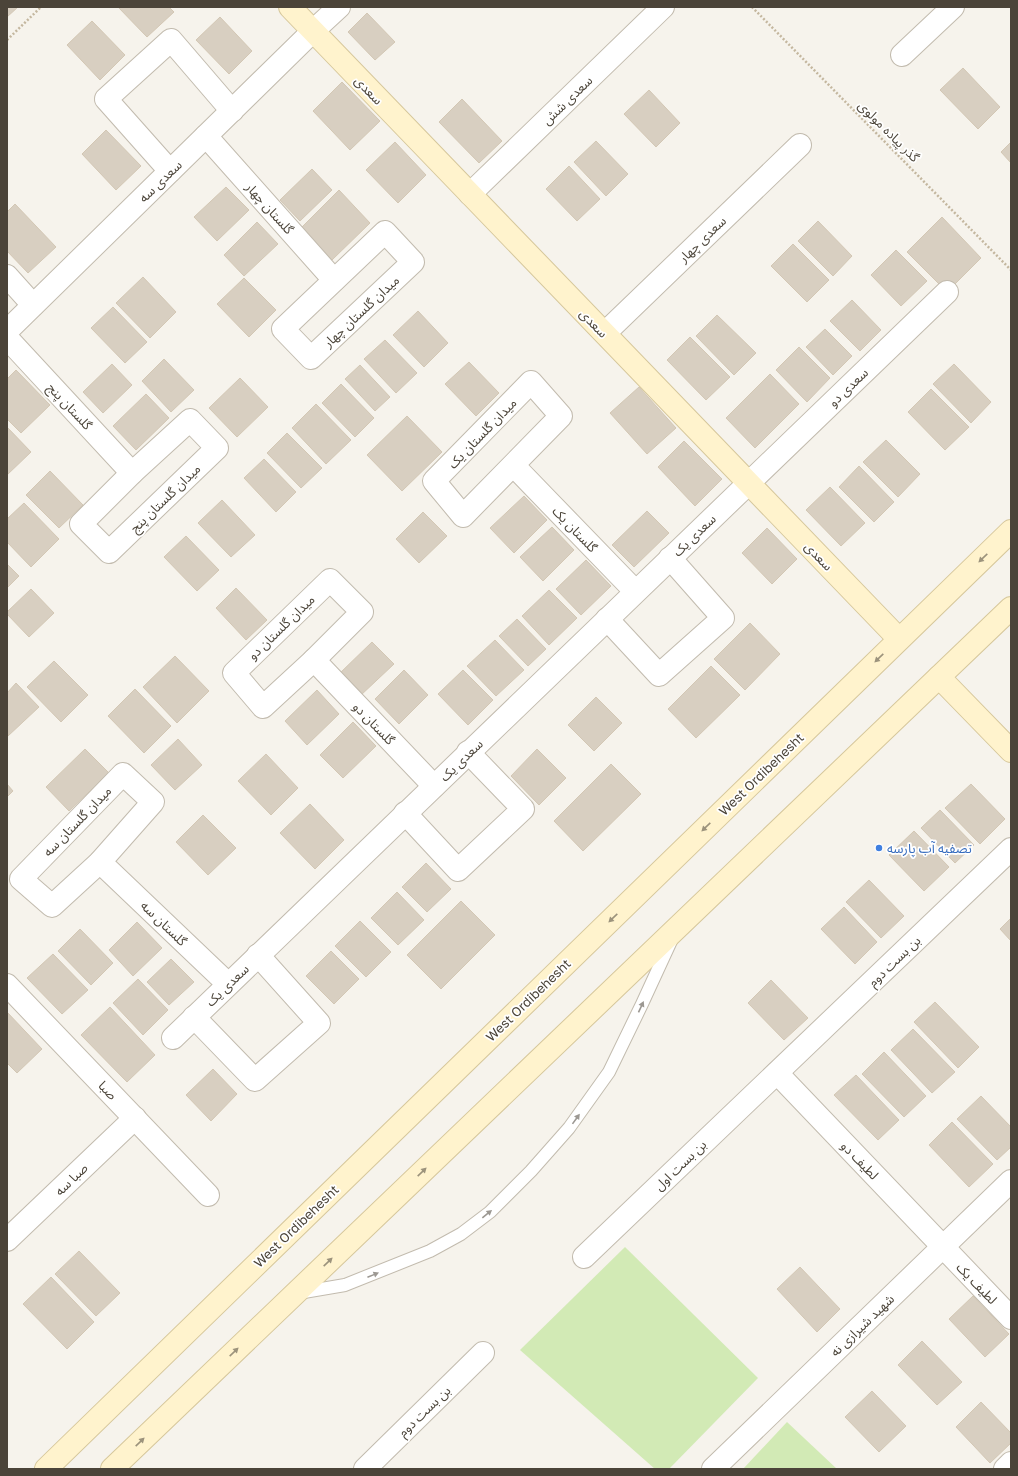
<svg xmlns="http://www.w3.org/2000/svg" width="1018" height="1476" font-family="'Golos Text','Noto Sans Arabic',sans-serif">
  <style>
    .green { fill: #d2eab5 }
    .building { fill: #d8cfc1; stroke: #d3c7b4 }
    .lines { fill: none; stroke-linecap: round; stroke-linejoin: round }
    .lane-casing { stroke: #c2bbae; stroke-width: 14 }
    .street-casing { stroke: #c2bbae; stroke-width: 24 }
    .secondary-casing { stroke: #d6c79b; stroke-width: 24 }
    .path { stroke: #c4b79f; stroke-width: 2.5; stroke-dasharray: 2 2; stroke-linecap: butt }
    .lane { stroke: #fff; stroke-width: 12 }
    .street { stroke: #fff; stroke-width: 22 }
    .secondary { stroke: #fff3cd; stroke-width: 22 }
    .oneway { fill: #9c937c }
    .oneway2 { fill: #9c9892 }
    .shop-dot { fill: #3f7fe0; stroke: #fff; stroke-width: 1.5 }
    .labels { text-anchor: middle; stroke-width: 3.5; stroke-linejoin: round; paint-order: stroke }
    .street-label { font-size: 13px; fill: #4b4439; stroke: #fff }
    .shop-label { font-size: 13px; fill: #366cbe; stroke: #fff; text-anchor: start }
  </style>
  <rect width="100%" height="100%" fill="#f6f3ec"/>
  <g class="green">
    <path d="M625,1247L758,1378L669,1469H655L520,1350Z"/>
    <path d="M787,1422L837,1469H743Z"/>
  </g>
  <g class="building">
    <path d="M7,7H18L7,17Z"/>
    <path d="M118,7H169L174,12L147,37Z"/>
    <path d="M367,13L395,42L375,60L348,32Z"/>
    <path d="M220,17L252,51L229,74L196,40Z"/>
    <path d="M92,21L125,55L100,80L67,45Z"/>
    <path d="M963,68L1000,107L978,129L940,90Z"/>
    <path d="M342,82L380,121L350,150L313,111Z"/>
    <path d="M649,90L680,123L656,147L624,114Z"/>
    <path d="M462,99L502,141L479,163L439,122Z"/>
    <path d="M106,130L141,166L116,190L82,154Z"/>
    <path d="M596,141L628,174L606,196L574,162Z"/>
    <path d="M395,142L426,175L398,203L366,170Z"/>
    <path d="M1011,142V163L1001,152Z"/>
    <path d="M569,166L600,199L577,221L546,189Z"/>
    <path d="M312,169L332,190L300,221L280,200Z"/>
    <path d="M226,187L249,210L217,241L194,217Z"/>
    <path d="M339,190L370,223L332,260L301,228Z"/>
    <path d="M15,204L56,247L28,273L7,251V212Z"/>
    <path d="M942,217L981,258L947,292L907,252Z"/>
    <path d="M818,221L852,256L833,276L798,241Z"/>
    <path d="M257,222L278,244L244,276L224,255Z"/>
    <path d="M793,244L829,280L807,302L771,266Z"/>
    <path d="M896,250L927,281L901,306L871,275Z"/>
    <path d="M143,277L176,312L150,338L116,303Z"/>
    <path d="M244,278L276,310L249,337L217,304Z"/>
    <path d="M852,300L881,330L860,351L830,321Z"/>
    <path d="M113,307L147,342L125,363L91,328Z"/>
    <path d="M418,311L448,343L424,367L393,335Z"/>
    <path d="M717,315L756,353L734,375L696,336Z"/>
    <path d="M825,329L852,356L833,375L806,347Z"/>
    <path d="M690,337L730,377L706,400L667,360Z"/>
    <path d="M385,340L417,373L396,393L364,359Z"/>
    <path d="M799,347L830,378L807,402L776,370Z"/>
    <path d="M164,359L194,390L171,412L142,381Z"/>
    <path d="M469,362L499,393L476,416L445,384Z"/>
    <path d="M112,364L132,385L103,413L83,392Z"/>
    <path d="M954,364L991,402L971,423L933,384Z"/>
    <path d="M360,365L390,397L375,411L345,379Z"/>
    <path d="M16,370L50,405L21,433L7,419V379Z"/>
    <path d="M770,374L799,404L755,448L726,418Z"/>
    <path d="M240,378L268,407L237,437L209,408Z"/>
    <path d="M341,384L374,418L355,437L322,403Z"/>
    <path d="M639,387L676,428L647,454L610,413Z"/>
    <path d="M931,389L969,427L945,450L908,412Z"/>
    <path d="M146,394L169,418L136,450L113,426Z"/>
    <path d="M316,404L351,440L326,464L292,428Z"/>
    <path d="M407,416L442,452L402,491L367,455Z"/>
    <path d="M7,427L31,452L7,475Z"/>
    <path d="M287,433L322,468L301,488L267,453Z"/>
    <path d="M886,440L920,474L898,497L863,462Z"/>
    <path d="M684,441L722,479L695,506L658,467Z"/>
    <path d="M264,459L296,492L276,512L244,478Z"/>
    <path d="M859,466L894,502L874,522L839,487Z"/>
    <path d="M50,471L83,505L59,528L26,495Z"/>
    <path d="M830,487L865,523L841,546L806,510Z"/>
    <path d="M524,496L547,520L514,553L490,528Z"/>
    <path d="M222,500L255,535L231,557L198,523Z"/>
    <path d="M24,503L59,539L31,567L7,542V519Z"/>
    <path d="M647,511L669,533L634,567L612,545Z"/>
    <path d="M423,512L447,536L419,563L396,539Z"/>
    <path d="M552,527L574,550L543,581L520,557Z"/>
    <path d="M767,528L797,559L772,584L742,553Z"/>
    <path d="M186,536L219,570L197,591L164,557Z"/>
    <path d="M586,560L611,586L581,615L556,589Z"/>
    <path d="M7,564L19,576L7,588Z"/>
    <path d="M236,588L267,620L246,640L216,608Z"/>
    <path d="M31,589L54,613L29,637L7,614V612Z"/>
    <path d="M549,590L577,618L549,645L522,616Z"/>
    <path d="M517,619L546,649L528,666L499,636Z"/>
    <path d="M750,623L780,654L745,690L714,659Z"/>
    <path d="M495,640L524,670L496,696L467,666Z"/>
    <path d="M372,642L394,664L360,696L339,674Z"/>
    <path d="M175,656L209,691L177,723L143,687Z"/>
    <path d="M54,661L88,695L61,722L27,687Z"/>
    <path d="M711,666L740,695L696,738L668,709Z"/>
    <path d="M404,670L428,695L399,724L375,699Z"/>
    <path d="M463,670L493,700L468,725L438,694Z"/>
    <path d="M16,683L39,707L8,736L7,693Z"/>
    <path d="M135,689L171,726L144,753L108,716Z"/>
    <path d="M317,690L339,714L307,745L285,721Z"/>
    <path d="M596,697L622,723L594,751L568,725Z"/>
    <path d="M353,722L376,746L343,778L320,755Z"/>
    <path d="M178,739L202,765L175,790L151,765Z"/>
    <path d="M85,749L109,773L69,811L46,787Z"/>
    <path d="M537,749L566,778L539,805L511,776Z"/>
    <path d="M266,754L298,788L271,815L238,781Z"/>
    <path d="M611,764L641,794L583,851L554,821Z"/>
    <path d="M7,784L13,791L7,797Z"/>
    <path d="M971,784L1005,819L980,844L945,808Z"/>
    <path d="M310,804L344,840L315,869L280,833Z"/>
    <path d="M940,810L974,845L955,863L921,828Z"/>
    <path d="M203,815L236,848L208,875L176,842Z"/>
    <path d="M914,831L949,867L924,891L889,855Z"/>
    <path d="M426,863L451,889L427,912L402,887Z"/>
    <path d="M869,880L904,916L881,938L846,902Z"/>
    <path d="M397,892L424,920L398,945L371,918Z"/>
    <path d="M461,901L495,935L441,989L407,955Z"/>
    <path d="M844,907L877,942L855,964L821,929Z"/>
    <path d="M1011,918V941L1000,929Z"/>
    <path d="M360,921L391,952L366,977L335,946Z"/>
    <path d="M137,922L162,948L133,976L109,950Z"/>
    <path d="M80,929L113,963L91,985L58,951Z"/>
    <path d="M331,951L359,979L334,1004L306,976Z"/>
    <path d="M53,954L88,990L62,1014L27,978Z"/>
    <path d="M171,959L194,982L169,1005L147,982Z"/>
    <path d="M138,979L168,1010L143,1035L113,1003Z"/>
    <path d="M771,980L808,1018L784,1040L748,1003Z"/>
    <path d="M935,1002L979,1047L958,1068L914,1022Z"/>
    <path d="M110,1007L155,1055L127,1082L81,1035Z"/>
    <path d="M7,1012L42,1049L17,1073L7,1063Z"/>
    <path d="M913,1029L955,1072L932,1093L891,1050Z"/>
    <path d="M884,1052L926,1096L904,1117L862,1074Z"/>
    <path d="M213,1069L237,1094L211,1121L186,1095Z"/>
    <path d="M856,1075L899,1120L878,1140L834,1095Z"/>
    <path d="M981,1096L1011,1127V1147L997,1160L957,1119Z"/>
    <path d="M952,1122L993,1164L969,1187L929,1145Z"/>
    <path d="M79,1251L120,1293L96,1316L55,1274Z"/>
    <path d="M800,1267L840,1309L817,1332L777,1289Z"/>
    <path d="M51,1277L94,1322L67,1349L23,1304Z"/>
    <path d="M973,1296L1009,1334L985,1357L949,1319Z"/>
    <path d="M922,1341L962,1382L937,1405L898,1365Z"/>
    <path d="M872,1391L906,1426L879,1452L845,1417Z"/>
    <path d="M981,1402L1011,1433V1443L990,1463L956,1427Z"/>
  </g>
  <g class="lines">
    <g class="lane-casing">
      <path id="lane" d="M298,1293L345,1285L430,1251L461,1234L490,1212L531,1171L569,1128L609,1072L642,1004L671,941"/>
    </g>
    <g class="street-casing">
      <g id="street">
        <path d="M902,55L953,7"/>
        <path d="M206,136L334,280"/>
        <path d="M170,171L106,99L171,40L232,111"/>
        <path d="M470,194L663,7"/>
        <path d="M385,232L413,262L311,358L283,329Z"/>
        <path d="M7,276L33,305"/>
        <path d="M7,331L313,31L339,7"/>
        <path d="M605,333L800,145"/>
        <path d="M7,338L132,473"/>
        <path d="M531,382L561,416L463,516L434,481Z"/>
        <path d="M190,420L217,448L109,552L81,524L132,473Z"/>
        <path d="M514,466L635,591"/>
        <path d="M330,580L362,612L314,660L263,707L234,673Z"/>
        <path d="M607,619L659,675L723,618L670,558"/>
        <path d="M314,660L434,786"/>
        <path d="M123,774L153,802L100,862L52,906L21,879Z"/>
        <path d="M405,813L458,870L523,809L468,752"/>
        <path d="M100,862L228,984"/>
        <path d="M7,985L208,1195"/>
        <path d="M194,1017L255,1080L319,1023L258,955"/>
        <path d="M173,1038L947,292"/>
        <path d="M777,1073L1011,1318"/>
        <path d="M7,1240L135,1118"/>
        <path d="M584,1257L1011,849"/>
        <path d="M365,1469L483,1353"/>
        <path d="M713,1469L1011,1181"/>
        <path d="M1005,1469L1011,1463"/>
      </g>
    </g>
    <g class="secondary-casing">
      <g id="secondary">
        <path d="M290,7L899,639"/>
        <path d="M939,677L1011,751"/>
        <path d="M46,1469L1011,531"/>
        <path d="M112,1469L1011,608"/>
      </g>
    </g>
    <g class="path">
      <path d="M752,7L1011,270"/>
      <path d="M7,40L41,7"/>
    </g>
    <use href="#lane" class="lane"/>
    <use href="#street" class="street"/>
    <use href="#secondary" class="secondary"/>
  </g>
  <defs><path id="oneway-solid" d="M-6-.8H1V-3.2L6.5 0L1 3.2V.8H-6Z"/></defs>
  <g class="oneway">
    <use href="#oneway-solid" transform="translate(983 558) rotate(136)"/>
    <use href="#oneway-solid" transform="translate(879 658) rotate(136)"/>
    <use href="#oneway-solid" transform="translate(706 827) rotate(136)"/>
    <use href="#oneway-solid" transform="translate(613 918) rotate(136)"/>
    <use href="#oneway-solid" transform="translate(422 1172) rotate(-44)"/>
    <use href="#oneway-solid" transform="translate(328 1262) rotate(-44)"/>
    <use href="#oneway-solid" transform="translate(234 1352) rotate(-44)"/>
    <use href="#oneway-solid" transform="translate(140 1442) rotate(-44)"/>
  </g>
  <g class="oneway2">
    <use href="#oneway-solid" transform="translate(641 1007) rotate(-65)"/>
    <use href="#oneway-solid" transform="translate(576 1119) rotate(-54)"/>
    <use href="#oneway-solid" transform="translate(487 1214) rotate(-39)"/>
    <use href="#oneway-solid" transform="translate(373 1275) rotate(-22)"/>
  </g>
  <circle class="shop-dot" cx="879" cy="848" r="4"/>
  <g class="labels">
    <g class="street-label">
      <text transform="translate(369 90) rotate(46)" y="5">سعدی</text>
      <text transform="translate(567 100) rotate(-44)" y="5">سعدی شش</text>
      <text transform="translate(889 131) rotate(45)" y="5">گذر پیاده مولوی</text>
      <text transform="translate(160 181) rotate(-44)" y="5">سعدی سه</text>
      <text transform="translate(270 208) rotate(48)" y="5">گلستان چهار</text>
      <text transform="translate(702 239) rotate(-44)" y="5">سعدی چهار</text>
      <text transform="translate(361 311) rotate(-43)" y="5">میدان گلستان چهار</text>
      <text transform="translate(594 323) rotate(46)" y="5">سعدی</text>
      <text transform="translate(848 387) rotate(-44)" y="5">سعدی دو</text>
      <text transform="translate(70 406) rotate(47)" y="5">گلستان پنج</text>
      <text transform="translate(482 433) rotate(-46)" y="5">میدان گلستان یک</text>
      <text transform="translate(165 498) rotate(-44)" y="5">میدان گلستان پنج</text>
      <text transform="translate(575 529) rotate(46)" y="5">گلستان یک</text>
      <text transform="translate(694 535) rotate(-44)" y="5">سعدی یک</text>
      <text transform="translate(819 556) rotate(46)" y="5">سعدی</text>
      <text transform="translate(281 627) rotate(-44)" y="5">میدان گلستان دو</text>
      <text transform="translate(374 723) rotate(46)" y="5">گلستان دو</text>
      <text transform="translate(461 760) rotate(-44)" y="5">سعدی یک</text>
      <text transform="translate(761 774) rotate(-44)" y="5">West Ordibehesht</text>
      <text transform="translate(77 821) rotate(-46)" y="5">میدان گلستان سه</text>
      <text transform="translate(164 923) rotate(44)" y="5">گلستان سه</text>
      <text transform="translate(894 961) rotate(-44)" y="5">بن بست دوم</text>
      <text transform="translate(227 985) rotate(-44)" y="5">سعدی یک</text>
      <text transform="translate(528 1000) rotate(-44)" y="5">West Ordibehesht</text>
      <text transform="translate(108 1090) rotate(46)" y="5">صبا</text>
      <text transform="translate(860 1160) rotate(46)" y="5">لطیف دو</text>
      <text transform="translate(680 1165) rotate(-44)" y="5">بن بست اول</text>
      <text transform="translate(71 1179) rotate(-44)" y="5">صبا سه</text>
      <text transform="translate(296 1226) rotate(-44)" y="5">West Ordibehesht</text>
      <text transform="translate(977 1283) rotate(46)" y="5">لطیف یک</text>
      <text transform="translate(862 1325) rotate(-44)" y="5">شهید شیرازی نه</text>
      <text transform="translate(424 1411) rotate(-44)" y="5">بن بست دوم</text>
    </g>
    <g class="shop-label">
      <text x="887" y="853">تصفیه آب پارسه</text>
    </g>
  </g>
  <rect width="1018" height="1476" fill="none" stroke="#4b4439" stroke-width="16"/>
</svg>
